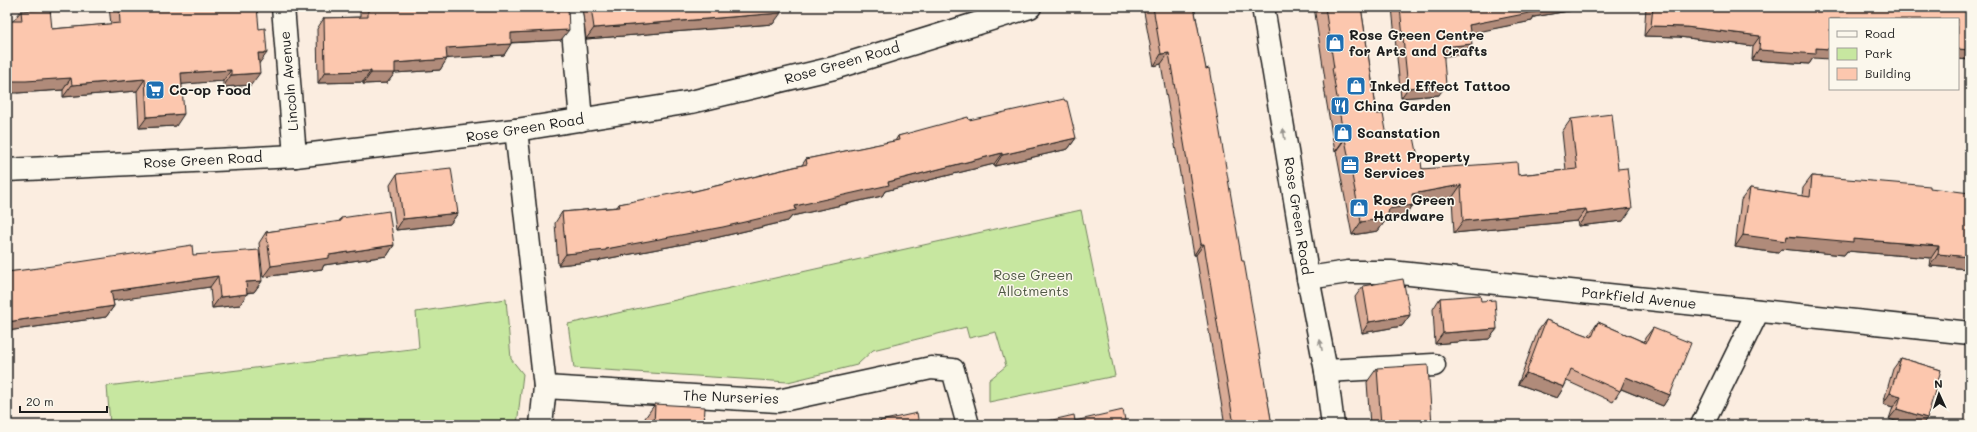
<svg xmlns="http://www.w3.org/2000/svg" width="1977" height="432" font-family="Mali,sans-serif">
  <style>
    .green { fill: #c7e7a0; stroke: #72825e }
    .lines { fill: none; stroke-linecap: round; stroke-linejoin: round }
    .minor-casing { stroke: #1c1c1c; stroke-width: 25 }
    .minor { stroke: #fbf7ec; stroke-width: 22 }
    .wall { fill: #d9ab96; stroke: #1c1c1c }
    .shaded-wall { fill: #b08b7a; stroke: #1c1c1c }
    .building { fill: #fcc7ae; stroke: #1c1c1c }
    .oneway { fill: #97948e }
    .labels { text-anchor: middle; stroke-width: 3; stroke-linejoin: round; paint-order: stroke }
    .poi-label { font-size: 14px; font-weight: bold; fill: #1c1c1c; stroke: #fbf7ec; text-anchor: start }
    .street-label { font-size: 14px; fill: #1c1c1c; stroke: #fbf7ec }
    .park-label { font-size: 14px; fill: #4f5944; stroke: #fbf7ec }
  </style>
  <rect width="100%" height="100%" fill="#fbede0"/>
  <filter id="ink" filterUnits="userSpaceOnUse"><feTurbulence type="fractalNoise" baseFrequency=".025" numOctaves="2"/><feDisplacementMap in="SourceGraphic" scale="8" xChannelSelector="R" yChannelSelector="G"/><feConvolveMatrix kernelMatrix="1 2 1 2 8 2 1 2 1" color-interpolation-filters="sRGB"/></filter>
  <g filter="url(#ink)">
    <g class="green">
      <path d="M1081,210L1115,376L989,402V380L1006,366L996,332L969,338L966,327L873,350L857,365L788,382L574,368L568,324Z"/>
      <path d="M506,299L511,359L523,374L517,425H110L107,386L419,348L416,312Z"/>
    </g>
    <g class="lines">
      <g class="minor-casing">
        <g id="minor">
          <path d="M283,7L295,156"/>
          <path d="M571,7L581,120"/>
          <path d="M1263,7L1308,278L1326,371L1333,425"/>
          <path d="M516,130L545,387L541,425"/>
          <path d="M7,170L295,156L516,130L691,102L834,68L1030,7"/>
          <path d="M1308,278L1348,272H1391L1970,333"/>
          <path d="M1326,371L1434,365"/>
          <path d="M545,387L778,401L931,368L953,370L968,425"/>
          <path d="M1702,425L1758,311"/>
        </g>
      </g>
      <use href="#minor" class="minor"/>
    </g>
    <g class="wall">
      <path d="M109,7H257L259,64L251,85L223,87V81L182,84L176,126L139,128L137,91L63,97V90L17,93L13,21L21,11L52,29L111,24Z"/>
      <path d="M360,7H568L561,40L511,43L504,55L447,58L440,70L395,73L387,83L363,84V82L318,83L317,29L324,18L360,17Z"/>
      <path d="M582,7H810L781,9L773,24L586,39Z"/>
      <path d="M1143,7H1194L1272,425H1225L1196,255H1194L1161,64L1154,66Z"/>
      <path d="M1314,7H1361L1377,114L1387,136L1419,162L1422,169L1518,175L1566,170L1562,132L1571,119L1623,221L1578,226L1577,221L1454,233L1452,198L1413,205L1404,218L1385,221L1378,231L1352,235L1336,151L1335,152L1323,81L1325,79Z"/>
      <path d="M1392,7H1591L1534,17L1532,21L1470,33L1465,54L1444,56L1439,95L1401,98Z"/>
      <path d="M1646,7H1970V60L1958,59V19L1813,58L1809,64L1752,60L1753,46L1679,37L1644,36Z"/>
      <path d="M969,120L1076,138L1068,149L995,166L994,164L885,191L882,196L792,216L788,221L715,238L600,260L599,261L558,265L555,223L562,212L617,207L619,204L691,192L802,165L806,159L895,141L898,136Z"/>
      <path d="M397,174L458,213L450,224L396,230L390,185Z"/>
      <path d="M1812,176L1930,188L1970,269L1930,266L1931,258L1847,251L1844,255L1781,249L1778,253L1735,247L1741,200L1750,188L1802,196L1803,188Z"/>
      <path d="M341,218L394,245L387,256L324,265L322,269L263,277L259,243L266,232L339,222Z"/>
      <path d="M193,255L262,281L254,292L247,293V294L240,305L212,308L210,287L113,300L114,306L106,317L7,331V272Z"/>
      <path d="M1363,286L1410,315L1402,326L1362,333L1355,297Z"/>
      <path d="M1440,298L1481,301L1497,329L1489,339L1435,344L1433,309Z"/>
      <path d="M1546,320L1589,336L1591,333L1598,322L1644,342L1645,338L1653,328L1670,395L1663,406L1621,389L1613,402L1567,381L1564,387L1557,398L1518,384L1538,331Z"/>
      <path d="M1901,358L1941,370L1889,419L1893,407L1883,404L1893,369Z"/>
      <path d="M1377,368L1432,425H1370L1367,382Z"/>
      <path d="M655,404L704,425H645V418Z"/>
      <path d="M880,421L919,425H878Z"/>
    </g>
    <g class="shaded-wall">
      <path d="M774,7H810L772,10Z"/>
      <path d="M1544,7H1591L1534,17L1532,21L1463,35L1469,25Z"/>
      <path d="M781,13L773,24L586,39L594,28Z"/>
      <path d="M1651,26L1686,27L1760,36L1753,46L1679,37L1644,36Z"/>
      <path d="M569,30L561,40L503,43L511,33Z"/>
      <path d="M511,44L504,55L439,59L446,48Z"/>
      <path d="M1472,44L1465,54L1436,57L1443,47Z"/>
      <path d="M1816,48L1830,49V59L1813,58L1809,64L1752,60L1759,50Z"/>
      <path d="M1958,49L1970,50V60L1958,59Z"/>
      <path d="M258,53H267L258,65Z"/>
      <path d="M1169,53L1161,64L1154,66L1161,54Z"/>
      <path d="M447,59L440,70L395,73L387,83L363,84L371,73L395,63Z"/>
      <path d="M231,70L223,81L173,85L181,73Z"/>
      <path d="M371,71L363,82L318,83L325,72Z"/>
      <path d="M260,73L251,85L223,87L231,75Z"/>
      <path d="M71,78L63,90L17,93H7V81Z"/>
      <path d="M145,79L137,91L63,97L72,85Z"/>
      <path d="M1446,85L1439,95L1401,98L1408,88Z"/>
      <path d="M184,114L176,126L139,128L147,117Z"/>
      <path d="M1076,138L1068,149L995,166L1002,155Z"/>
      <path d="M1344,139H1345L1336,151L1335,152Z"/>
      <path d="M1002,153L994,164L885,191L882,196L792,216L788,221L715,238L600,260L599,261L558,265L566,254L606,249L795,206L888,182Z"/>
      <path d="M1461,185L1452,198L1410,206L1413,205L1404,218L1385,221L1378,231L1352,235L1361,222L1389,209L1412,194Z"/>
      <path d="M1632,208L1623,221L1578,226L1587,214Z"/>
      <path d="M1586,209L1577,221L1454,233L1463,221Z"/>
      <path d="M458,213L450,224L396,230L403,219Z"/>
      <path d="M1743,235L1853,239L1939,246L1931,258L1847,251L1844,255L1781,249L1778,253L1735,247Z"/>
      <path d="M1201,244H1204L1196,255H1194Z"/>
      <path d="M394,245L387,256L324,265L322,269L263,277L271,266L329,255Z"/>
      <path d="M1938,254L1970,257V269L1930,266Z"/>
      <path d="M218,276L210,287L104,302L111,291Z"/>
      <path d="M262,281L254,292L239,293L246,282Z"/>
      <path d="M247,294L240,305L212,308L220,297Z"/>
      <path d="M114,306L106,317L7,331V322Z"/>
      <path d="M1410,315L1402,326L1362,333L1369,322Z"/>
      <path d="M1497,329L1489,339L1435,344L1443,333Z"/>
      <path d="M1526,373L1564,387L1557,398L1518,384Z"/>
      <path d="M1626,377L1670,395L1663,406L1619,388Z"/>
      <path d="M1890,393L1901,396L1893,407L1883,404Z"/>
      <path d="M1897,409L1927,418L1922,425H1908L1889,419Z"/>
    </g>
    <g class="building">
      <path d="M119,7H257L259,29L265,28L267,53H258L260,73L231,75V70L181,73L184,114L147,117L145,79L72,85L71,78L26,81H7V21H22L21,11L50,9L52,29L120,23Z"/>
      <path d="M368,7H568L569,30L511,33V44L446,48L447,59L395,63V73H371V71L325,72L324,18L368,17Z"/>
      <path d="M591,7H780L781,13L594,28Z"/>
      <path d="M1153,7H1194L1206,69L1209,68L1242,261H1244L1272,425H1234L1204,244H1201L1169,53L1161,54Z"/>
      <path d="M1325,7H1361L1377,114H1383L1387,136L1413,132L1419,162H1421L1422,169L1517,162L1518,175L1577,169L1571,119L1612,114L1618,169L1627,168L1632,208L1587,214L1586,209L1463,221L1461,185L1412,194L1413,205L1389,209L1387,218L1361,222L1345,139H1344L1332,68H1334Z"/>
      <path d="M1400,7H1544L1538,8L1539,11L1469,25L1472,44L1443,47L1446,85L1408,88Z"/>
      <path d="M1653,7H1970V50L1958,49V19H1830V49L1816,48V54L1759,50L1760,36L1686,27L1651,26Z"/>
      <path d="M1064,99L1065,101H1067L1076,138L1002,155V153L888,182L889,185L795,206L796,210L723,227L606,249V250L566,254L562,212L620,207L619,204L691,190V192L807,164L806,159L899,140L898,136L968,117L969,120Z"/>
      <path d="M451,168L458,213L403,219L397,174Z"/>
      <path d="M1812,176L1930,186V188L1970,193V257L1938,254L1939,246L1853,239V242L1787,236L1786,241L1743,235L1750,188L1810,197Z"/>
      <path d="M389,211L394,245L329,255V258L271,266L266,232L341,221V218Z"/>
      <path d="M192,245L193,255L259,250L262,281L246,282L247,294L220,297L218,276L111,291L114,306L7,322V272L39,268Z"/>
      <path d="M1403,279L1410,315L1369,322L1363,286Z"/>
      <path d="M1480,295L1481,301L1495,300L1497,329L1443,333L1440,298Z"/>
      <path d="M1546,320L1592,337L1598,322L1646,343L1653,328L1691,343L1670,395L1626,377L1620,391L1571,369L1564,387L1526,373Z"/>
      <path d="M1901,358L1941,370L1927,418L1897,409L1901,396L1890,393Z"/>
      <path d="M1428,365L1432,425H1381L1377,368Z"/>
      <path d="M7,395L8,423L7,424Z"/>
      <path d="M655,404L705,407L704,425H654Z"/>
      <path d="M1123,410L1126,425H1031L1074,415L1075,421Z"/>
      <path d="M917,413L919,425H881L880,421Z"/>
    </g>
    <defs><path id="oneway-solid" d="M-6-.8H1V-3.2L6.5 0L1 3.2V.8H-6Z"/></defs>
    <g class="oneway">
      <use href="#oneway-solid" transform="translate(1284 134) rotate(-99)"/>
      <use href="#oneway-solid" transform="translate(1321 345) rotate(-101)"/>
    </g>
  </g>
  <defs>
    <g id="shop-square" transform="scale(1)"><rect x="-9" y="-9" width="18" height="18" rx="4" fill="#1f6fb2" stroke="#fbf7ec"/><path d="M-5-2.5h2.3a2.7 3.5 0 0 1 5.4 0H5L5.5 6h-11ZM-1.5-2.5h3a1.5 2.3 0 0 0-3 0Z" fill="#fff"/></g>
    <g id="supermarket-square" transform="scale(1)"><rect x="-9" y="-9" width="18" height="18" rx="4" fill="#1f6fb2" stroke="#fbf7ec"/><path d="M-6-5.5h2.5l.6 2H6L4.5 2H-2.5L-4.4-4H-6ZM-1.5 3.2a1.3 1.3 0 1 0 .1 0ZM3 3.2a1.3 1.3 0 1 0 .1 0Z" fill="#fff"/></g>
    <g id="restaurant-square" transform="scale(1)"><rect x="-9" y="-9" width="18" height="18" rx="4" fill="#1f6fb2" stroke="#fbf7ec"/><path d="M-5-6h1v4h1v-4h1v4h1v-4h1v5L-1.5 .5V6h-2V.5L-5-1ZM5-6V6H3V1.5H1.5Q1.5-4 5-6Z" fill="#fff"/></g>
    <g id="office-square" transform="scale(1)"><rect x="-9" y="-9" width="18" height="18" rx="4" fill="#1f6fb2" stroke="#fbf7ec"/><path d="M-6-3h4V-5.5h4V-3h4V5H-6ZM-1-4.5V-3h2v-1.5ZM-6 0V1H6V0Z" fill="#fff"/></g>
  </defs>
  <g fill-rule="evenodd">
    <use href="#shop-square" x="1335" y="43"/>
    <use href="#shop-square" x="1356" y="86"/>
    <use href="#supermarket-square" x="155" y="90"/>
    <use href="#restaurant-square" x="1340" y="106"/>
    <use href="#shop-square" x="1343" y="133"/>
    <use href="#office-square" x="1350" y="165"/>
    <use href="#shop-square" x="1359" y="208"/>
  </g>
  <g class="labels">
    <g class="poi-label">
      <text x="1349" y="40">Rose Green Centre<tspan x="1349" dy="16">for Arts and Crafts</tspan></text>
      <text x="1370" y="91">Inked Effect Tattoo</text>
      <text x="169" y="95">Co-op Food</text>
      <text x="1354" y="111">China Garden</text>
      <text x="1357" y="138">Scanstation</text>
      <text x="1364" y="162">Brett Property<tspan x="1364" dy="16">Services</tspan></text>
      <text x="1373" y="205">Rose Green<tspan x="1373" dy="16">Hardware</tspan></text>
    </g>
    <g class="street-label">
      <text transform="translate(842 63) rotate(-16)" y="5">Rose Green Road</text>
      <text transform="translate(289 81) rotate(-95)" y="5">Lincoln Avenue</text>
      <text transform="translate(525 128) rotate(-9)" y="5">Rose Green Road</text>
      <text transform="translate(203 160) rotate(-3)" y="5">Rose Green Road</text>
      <text transform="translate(1298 216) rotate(81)" y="5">Rose Green Road</text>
      <text transform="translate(1639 298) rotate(6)" y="5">Parkfield Avenue</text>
      <text transform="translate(731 397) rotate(2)" y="5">The Nurseries</text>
    </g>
    <g class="park-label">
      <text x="1033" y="280">Rose Green<tspan x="1033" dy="16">Allotments</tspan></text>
    </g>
  </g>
  <rect width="1977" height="432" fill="none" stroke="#fbf7ec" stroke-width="24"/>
  <rect x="12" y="12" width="1953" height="408" fill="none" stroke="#1c1c1c" stroke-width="1.5" filter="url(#ink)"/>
  <rect x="1829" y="18" width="130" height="72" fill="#fbf7ec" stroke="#a29f99"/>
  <rect x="1837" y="31" width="20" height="6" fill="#fbf7ec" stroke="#a29f99"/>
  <text x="1865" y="38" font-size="12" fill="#1c1c1c">Road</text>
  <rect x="1837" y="48" width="20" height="12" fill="#c7e7a0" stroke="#a29f99"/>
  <text x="1865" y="58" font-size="12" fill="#1c1c1c">Park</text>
  <rect x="1837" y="68" width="20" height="12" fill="#fcc7ae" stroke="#a29f99"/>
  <text x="1865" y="78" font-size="12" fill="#1c1c1c">Building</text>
  <g transform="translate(1939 394) rotate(357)" stroke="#fbf7ec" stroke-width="3" paint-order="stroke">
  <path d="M0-3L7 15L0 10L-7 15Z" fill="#1c1c1c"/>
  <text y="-6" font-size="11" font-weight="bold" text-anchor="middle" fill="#1c1c1c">N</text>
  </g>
  <path d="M20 406v6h87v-6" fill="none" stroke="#1c1c1c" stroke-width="2"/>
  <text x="26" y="406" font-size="12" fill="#1c1c1c" stroke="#fbf7ec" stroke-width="3" paint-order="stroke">20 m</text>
</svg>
